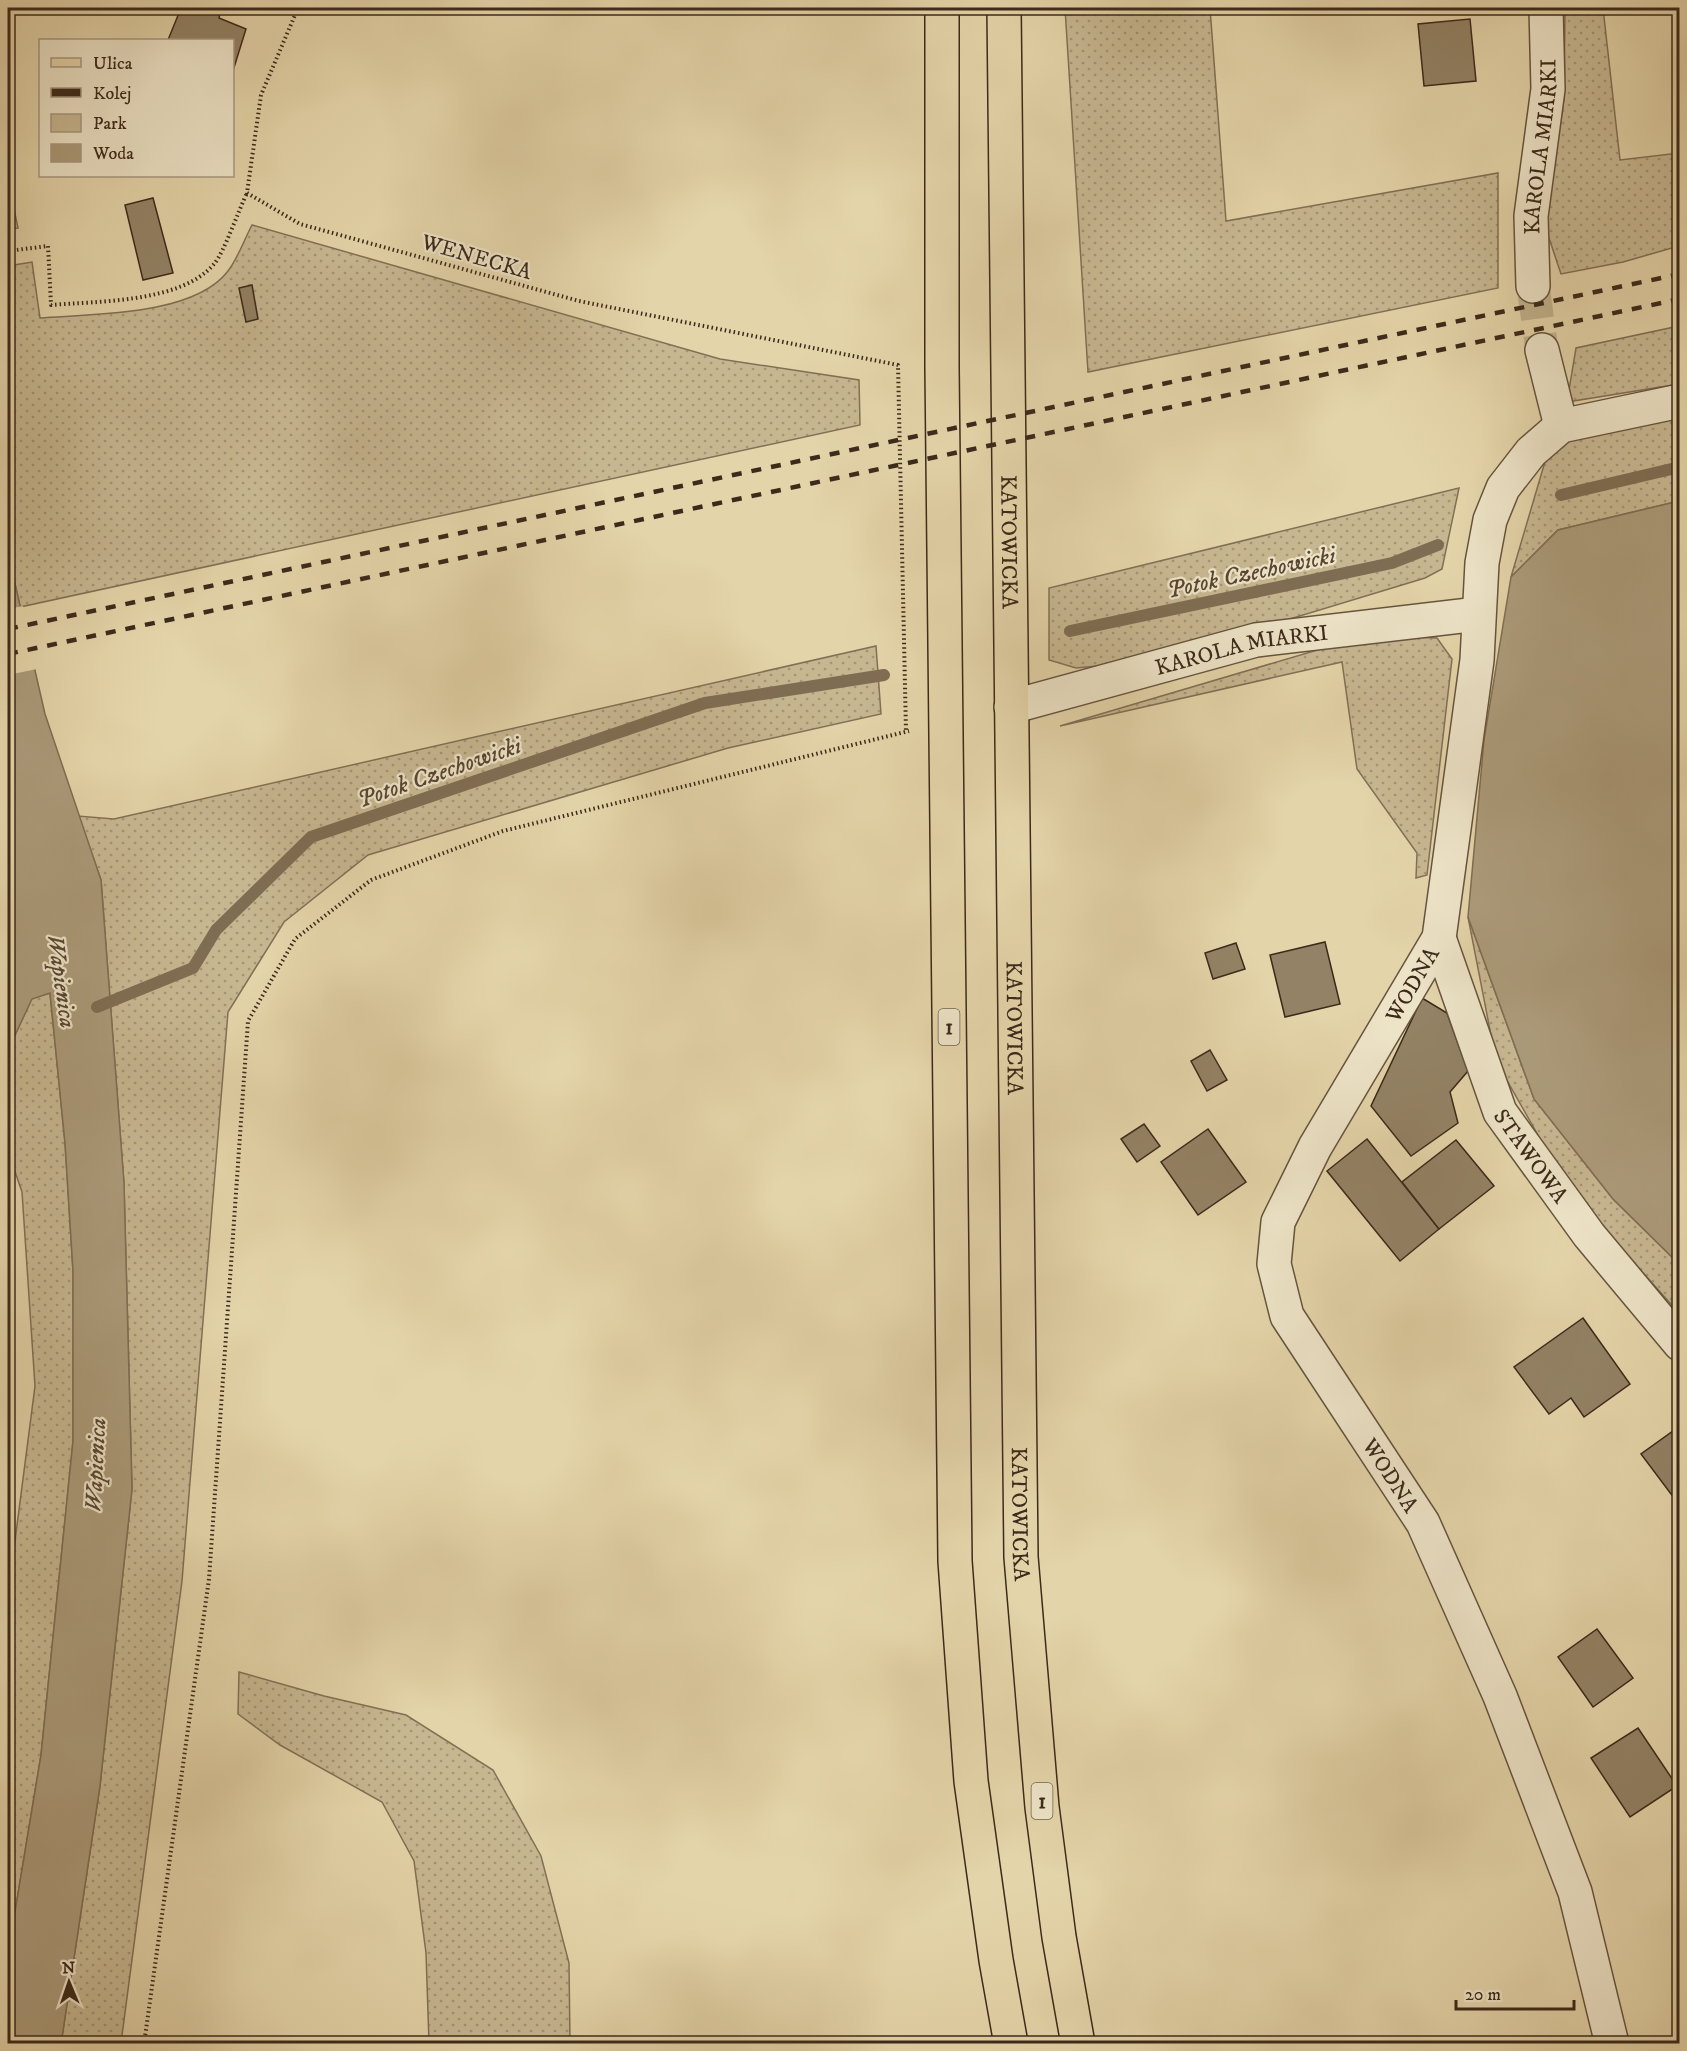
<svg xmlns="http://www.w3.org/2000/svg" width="1687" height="2051" viewBox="0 0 1687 2051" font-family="'IM FELL DW Pica',serif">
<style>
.green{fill:url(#green-dots);stroke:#827056;stroke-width:1.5}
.water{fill:#ab9a79;stroke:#7f6d53;stroke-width:1.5}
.pier{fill:#e4d4a9}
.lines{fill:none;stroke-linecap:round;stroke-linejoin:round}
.stream{stroke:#7f6d53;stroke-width:12}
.building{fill:#938265;stroke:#3c2a1b;stroke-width:1.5}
.minor-tunnel{stroke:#c2b28d;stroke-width:33;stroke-dasharray:33 16;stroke-linecap:butt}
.minor-casing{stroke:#66543e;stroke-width:36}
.primary-casing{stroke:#3c2a1b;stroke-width:36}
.path{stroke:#3c2a1b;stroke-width:4;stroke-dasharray:1.5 3;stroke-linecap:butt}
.minor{stroke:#ede3c7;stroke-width:33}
.primary{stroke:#e4d4a9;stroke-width:33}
.rail{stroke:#3c2a1b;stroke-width:4.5;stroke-dasharray:10 10;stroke-linecap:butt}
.labels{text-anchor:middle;stroke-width:4.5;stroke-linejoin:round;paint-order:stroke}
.shield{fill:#ede3c7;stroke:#71624f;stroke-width:1.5}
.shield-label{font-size:21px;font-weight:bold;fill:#3c2a1b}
.street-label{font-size:22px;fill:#3c2a1b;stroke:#ede3c7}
.water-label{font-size:24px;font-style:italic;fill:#584632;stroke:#ede3c7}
</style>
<defs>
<pattern id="green-dots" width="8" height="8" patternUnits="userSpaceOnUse" patternTransform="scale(1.5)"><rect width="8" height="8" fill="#c7b791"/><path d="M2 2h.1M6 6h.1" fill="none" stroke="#a39576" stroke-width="1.8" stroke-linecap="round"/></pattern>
</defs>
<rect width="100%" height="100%" fill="#e4d4a9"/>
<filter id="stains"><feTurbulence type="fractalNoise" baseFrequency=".00333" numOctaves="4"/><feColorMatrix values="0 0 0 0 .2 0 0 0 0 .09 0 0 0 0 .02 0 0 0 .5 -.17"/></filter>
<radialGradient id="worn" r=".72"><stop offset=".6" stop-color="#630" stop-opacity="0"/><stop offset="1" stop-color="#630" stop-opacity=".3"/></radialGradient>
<!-- green -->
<g class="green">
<path d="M1065,8H1210L1226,221L1498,173V288L1088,372Z"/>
<path d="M1565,8H1603L1620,160L1679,153V246L1623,262L1561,274L1545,226L1564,99Z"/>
<path d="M8,180L18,228L8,229Z"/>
<path d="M252,225L720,359L859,380L860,425L20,607L8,553V266L32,262L40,318C92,314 194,316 228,271C238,258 244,240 252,225Z"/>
<path d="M1679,326V384L1567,402L1576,348Z"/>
<path d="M1679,419V501L1558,530L1511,577L1549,448L1617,426Z"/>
<path d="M1459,488L1442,569L1425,578L1270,625L1131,663L1076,668L1049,660V588Z"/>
<path d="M1368,635L1437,638L1452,659L1427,875L1416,878L1417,853L1357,769L1342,662L1060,726Z"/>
<path d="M876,646L881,714L728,748L368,855L284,922L228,1012L182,1581L121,2043L61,2044L100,1786L132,1489L124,1184L101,880L78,816L114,819Z"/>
<path d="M1468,917L1534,1099L1613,1199L1679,1264V1313L1618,1245L1556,1167L1496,1061Z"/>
<path d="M50,993L65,1143L73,1271V1441L41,1755L8,1954V1595L35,1386L22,1192L11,1160L8,1161V1050L32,998Z"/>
<path d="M239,1672L324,1696L406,1715L493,1770L541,1856L569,1963L570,2043H429L426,1953L414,1861L382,1802L280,1745L238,1714Z"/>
</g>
<!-- water -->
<g class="water">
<path d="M1679,501H1680L1679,1264L1613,1199L1534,1099L1468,917L1484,740L1511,577L1558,530Z"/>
<path d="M8,553L45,714L101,880L124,1183L132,1489L100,1786L61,2044L8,2043V1954L41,1755L73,1441V1271L65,1143L50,993L32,999L8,1050V932L10,925L8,898Z"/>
</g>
<!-- pier -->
<path class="pier" d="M23,606L37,669L8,675V609Z"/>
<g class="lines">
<!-- stream -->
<g class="stream">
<path d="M1561,495L1680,467"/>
<path d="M1070,631L1392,563L1438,545"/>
<path d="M97,1007L193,968L216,930L311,837L705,703L884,675"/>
</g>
</g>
<!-- building -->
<g class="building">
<path d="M181,8H221L219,18L246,29L232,74V40H168Z"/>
<path d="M1470,19L1476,81L1424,86L1418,24Z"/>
<path d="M153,198L173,273L143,280L125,205Z"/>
<path d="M252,285L258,319L246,322L239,288Z"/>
<path d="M1325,942L1340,1004L1285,1017L1270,955Z"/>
<path d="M1236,943L1245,969L1213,979L1205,953Z"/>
<path d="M1422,998L1447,1013L1468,1071L1450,1092L1458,1123L1411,1156L1371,1106Z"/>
<path d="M1210,1050L1227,1080L1207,1091L1191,1061Z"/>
<path d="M1144,1124L1160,1146L1137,1162L1121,1139Z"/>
<path d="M1208,1129L1246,1182L1198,1215L1161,1162Z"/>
<path d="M1367,1139L1439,1229L1400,1261L1327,1171Z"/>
<path d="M1456,1140L1494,1186L1439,1229L1402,1182Z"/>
<path d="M1583,1318L1630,1384L1584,1417L1571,1398L1549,1414L1514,1367Z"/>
<path d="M1680,1426V1506L1641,1454Z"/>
<path d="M1597,1629L1633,1678L1593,1707L1558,1657Z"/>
<path d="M1638,1728L1677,1786L1630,1817L1591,1758Z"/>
</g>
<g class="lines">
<!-- minor-tunnel -->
<path class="minor-tunnel" d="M1533,286L1542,350"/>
<defs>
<g id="minor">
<path id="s1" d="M1533,286L1531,216L1548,89L1546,8"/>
<path d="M1542,350L1561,426"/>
<path id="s2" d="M1011,707L1256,640L1478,614"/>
<path id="s3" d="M1439,938L1500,1112L1589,1235L1680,1344"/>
<path id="s4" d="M1612,2044L1575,1892L1500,1696L1423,1523L1287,1316L1274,1264L1278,1222L1315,1147L1439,938L1477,660L1482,563L1490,520L1503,488L1531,452L1561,426L1680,401"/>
</g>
<g id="primary">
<path d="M942,8V368L955,1561L971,1781L996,1960L1011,2044"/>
<path id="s5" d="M1004,8L1021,1557L1042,1807L1059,1937L1078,2044"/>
</g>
</defs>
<!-- minor casing -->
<use href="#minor" class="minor-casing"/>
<!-- primary casing -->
<use href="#primary" class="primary-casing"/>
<!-- path -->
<g class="path">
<path d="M298,8L261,95L247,193L300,224L579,301L898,365L906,732"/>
<path d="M8,251L48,246L51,305C98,301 181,303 214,264C224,253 239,209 247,193"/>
<path d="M144,2044L209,1579L248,1021L295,939L371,880L503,831L909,731"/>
</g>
<!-- minor -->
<use href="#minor" class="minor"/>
<!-- primary -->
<use href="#primary" class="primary"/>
<!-- rail -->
<g class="rail">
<path d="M8,629L1680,274"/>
<path d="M8,654L1680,299"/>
</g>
</g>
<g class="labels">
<!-- shield labels -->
<g class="shield">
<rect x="938.5" y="1009" width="21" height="36" rx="4.5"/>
<rect x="1031.5" y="1783" width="21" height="36" rx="4.5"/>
</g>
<g class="shield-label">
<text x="949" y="1034">1</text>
<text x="1042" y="1808">1</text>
</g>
<!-- street labels -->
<g class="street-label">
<text dy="8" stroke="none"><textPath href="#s1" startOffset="140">KAROLA MIARKI</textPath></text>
<text transform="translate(477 256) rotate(16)" y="8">WENECKA</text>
<text dy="8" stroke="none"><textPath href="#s5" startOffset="534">KATOWICKA</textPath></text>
<text dy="8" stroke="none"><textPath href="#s2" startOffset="238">KAROLA MIARKI</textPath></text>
<text dy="8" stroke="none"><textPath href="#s4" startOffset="1172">WODNA</textPath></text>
<text dy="8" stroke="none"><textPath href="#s5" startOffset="1020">KATOWICKA</textPath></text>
<text dy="8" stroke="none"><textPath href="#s3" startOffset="238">STAWOWA</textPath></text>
<text transform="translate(1391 1475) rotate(57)" y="8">WODNA</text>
<text dy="8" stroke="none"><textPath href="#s5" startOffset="1506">KATOWICKA</textPath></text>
</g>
<!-- water labels -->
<g class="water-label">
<text transform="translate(1251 572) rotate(-12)" y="8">Potok Czechowicki</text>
<text transform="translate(439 772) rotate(-19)" y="8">Potok Czechowicki</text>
<text transform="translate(62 981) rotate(82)" y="8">Wapienica</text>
<text transform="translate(95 1465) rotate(-87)" y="8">Wapienica</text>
</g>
</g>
<!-- margin -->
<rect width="1687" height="2051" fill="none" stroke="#e4d4a9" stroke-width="30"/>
<rect x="9" y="9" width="1669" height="2033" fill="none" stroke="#3c2a1b" stroke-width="3"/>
<rect x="15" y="15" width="1657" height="2021" fill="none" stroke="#3c2a1b" stroke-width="1.5"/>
<!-- legend -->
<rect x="39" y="39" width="195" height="138" fill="#ede3c7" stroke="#a69982" stroke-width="1.5"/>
<rect x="51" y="58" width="30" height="9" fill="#e4d4a9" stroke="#a69982" stroke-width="1.5"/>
<text x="93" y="69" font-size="18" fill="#3c2a1b">Ulica</text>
<rect x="51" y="88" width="30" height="9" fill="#3c2a1b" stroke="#a69982" stroke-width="1.5"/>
<text x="93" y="99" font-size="18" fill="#3c2a1b">Kolej</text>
<rect x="51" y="114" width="30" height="18" fill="#c7b791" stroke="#a69982" stroke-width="1.5"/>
<text x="93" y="129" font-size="18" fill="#3c2a1b">Park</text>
<rect x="51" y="144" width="30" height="18" fill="#ab9a79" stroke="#a69982" stroke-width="1.5"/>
<text x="93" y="159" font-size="18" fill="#3c2a1b">Woda</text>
<!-- north arrow -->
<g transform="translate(69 1982) rotate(358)" stroke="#ede3c7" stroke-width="4.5" paint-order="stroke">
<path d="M0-4.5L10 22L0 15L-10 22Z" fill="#3c2a1b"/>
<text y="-9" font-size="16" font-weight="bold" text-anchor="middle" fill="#3c2a1b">N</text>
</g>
<!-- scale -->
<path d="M1456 2000v9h118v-9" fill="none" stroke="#3c2a1b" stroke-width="3"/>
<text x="1465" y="2000" font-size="18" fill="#3c2a1b" stroke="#ede3c7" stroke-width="4.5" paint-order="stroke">20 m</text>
<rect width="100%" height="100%" filter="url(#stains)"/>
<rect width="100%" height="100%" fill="url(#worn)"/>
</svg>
